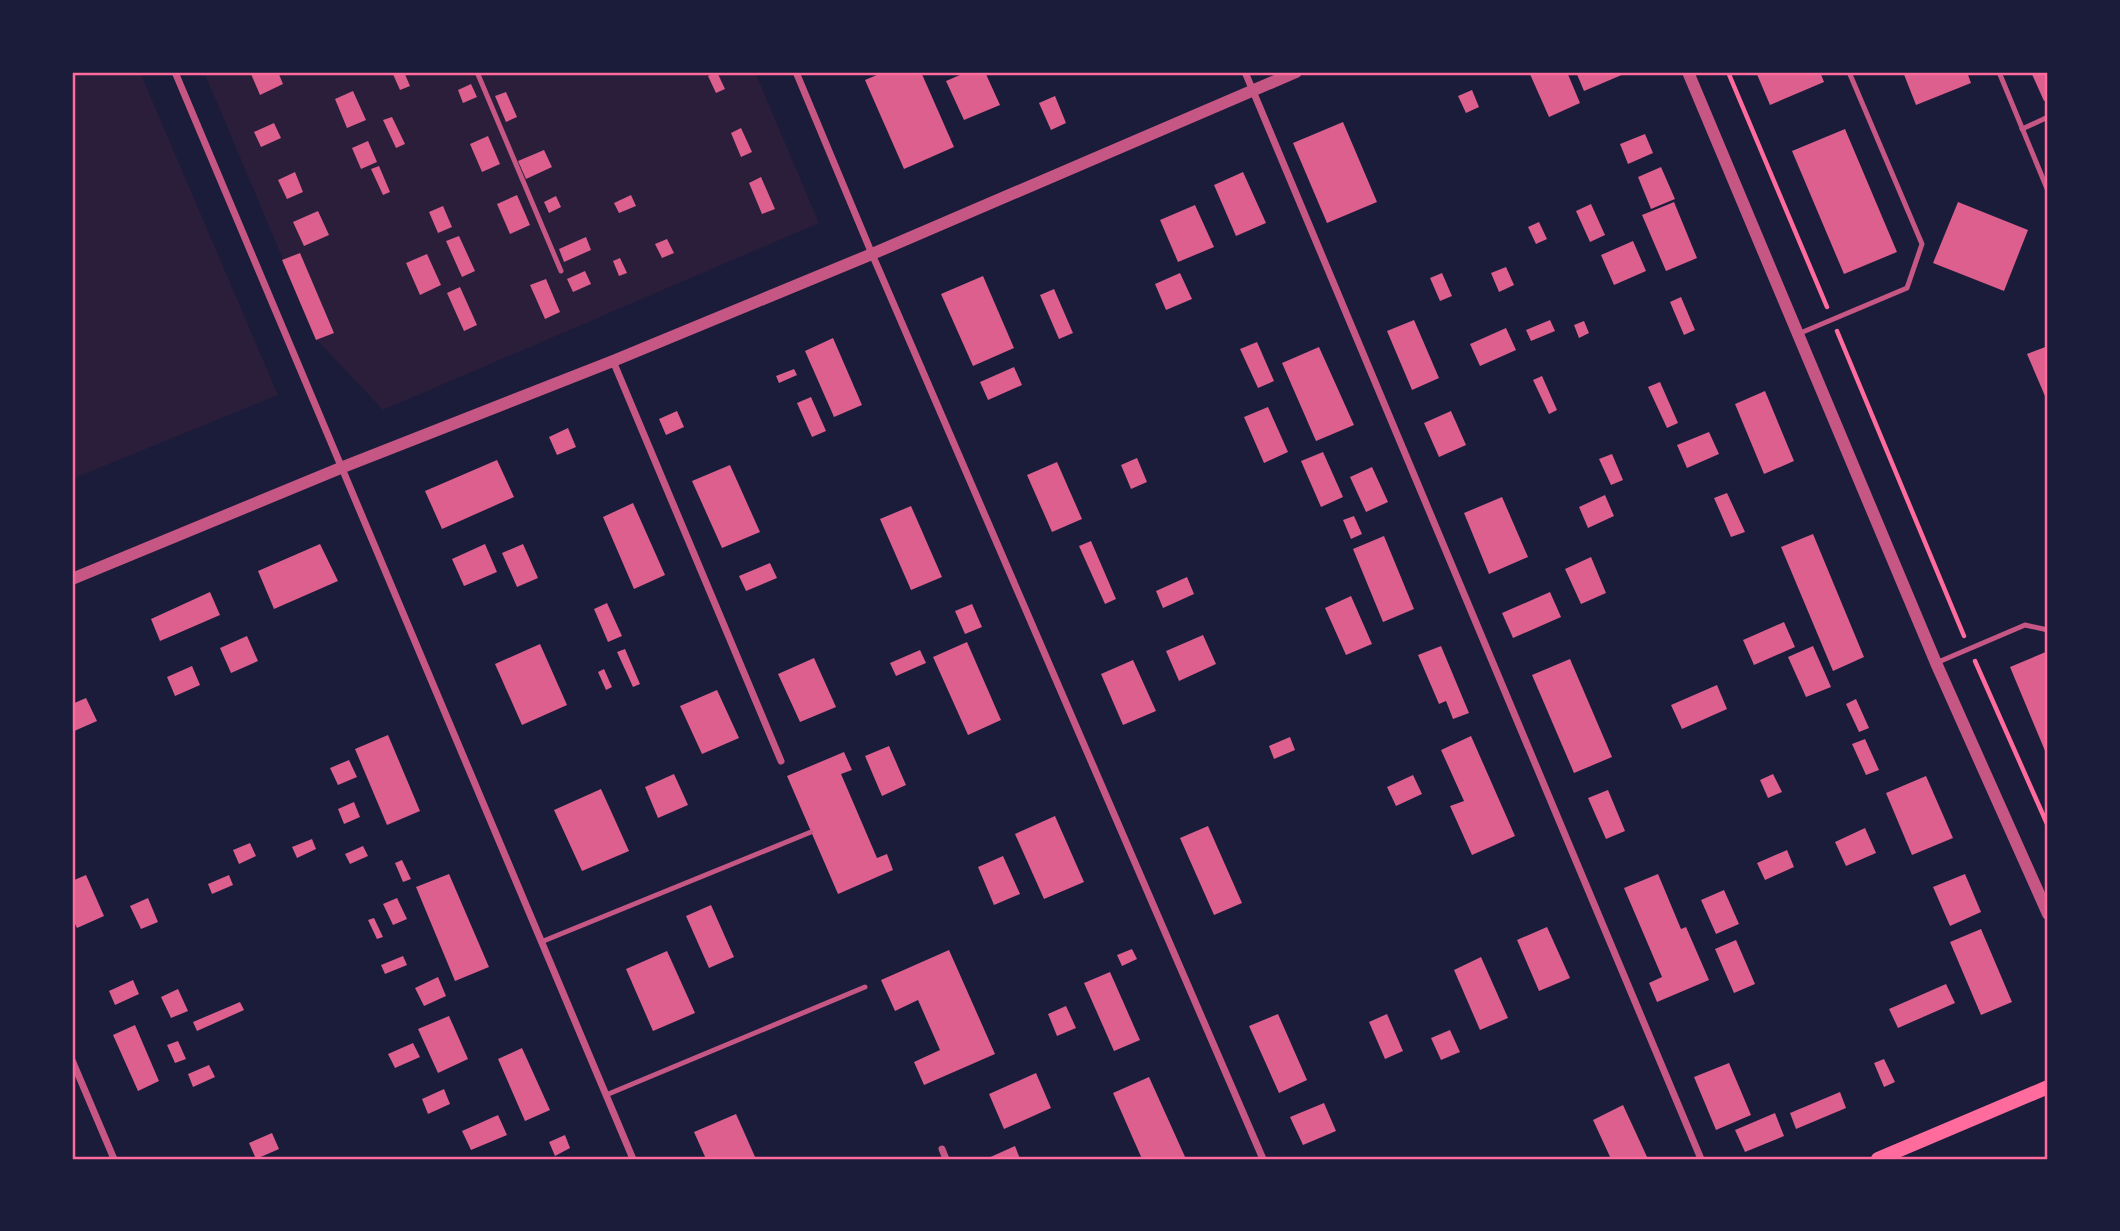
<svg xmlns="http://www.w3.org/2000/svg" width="2120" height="1231" viewBox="0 0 2120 1231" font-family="'PT Sans',sans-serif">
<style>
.green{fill:#2a1e3b}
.building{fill:#dd5f8e}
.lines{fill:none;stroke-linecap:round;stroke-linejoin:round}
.path{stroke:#ff6b9d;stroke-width:4.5}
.service{stroke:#c65784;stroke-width:5}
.minor{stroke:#c65784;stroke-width:7}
.tertiary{stroke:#c65784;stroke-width:12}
.secondary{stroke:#ff6b9d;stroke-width:14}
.neatline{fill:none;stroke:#ff6b9d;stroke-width:2.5}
</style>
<rect width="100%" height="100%" fill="#1b1b3a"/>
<!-- green -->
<g class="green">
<path d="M72,72H140L278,395L72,479Z"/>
<path d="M204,72H755L819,223L383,410L317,340Z"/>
</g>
<!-- building -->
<g class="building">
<path d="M257,72H278L283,84L260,95L251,74Z"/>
<path d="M392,72H404L410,86L400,90Z"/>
<path d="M717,72L725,89L716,93L708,76Z"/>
<path d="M884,72H921L954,147L904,169L865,80Z"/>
<path d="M967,72H985L1000,105L964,120L946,81Z"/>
<path d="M1529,72H1567L1580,103L1549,117Z"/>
<path d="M1576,72H1623L1624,74L1584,91Z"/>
<path d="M1756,72H1820L1824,82L1770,105Z"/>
<path d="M1903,72H1967L1971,83L1916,105Z"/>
<path d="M2031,72H2048V99L2044,101Z"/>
<path d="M471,84L477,97L463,103L458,90Z"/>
<path d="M1472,90L1479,107L1466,113L1458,96Z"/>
<path d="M353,91L366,120L347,128L335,99Z"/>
<path d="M506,92L517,117L506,122L495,96Z"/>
<path d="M1055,96L1066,123L1051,130L1039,103Z"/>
<path d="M392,117L405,144L396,148L383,120Z"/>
<path d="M1343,122L1377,202L1327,223L1293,143Z"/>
<path d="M274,123L281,138L261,147L254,132Z"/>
<path d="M741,128L752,152L741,157L731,133Z"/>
<path d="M1845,129L1897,252L1844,274L1792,151Z"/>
<path d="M1645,134L1653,153L1628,164L1620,144Z"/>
<path d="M488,136L500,164L482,172L470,144Z"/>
<path d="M368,141L377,162L361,169L352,148Z"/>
<path d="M544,150L552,167L526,179L518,161Z"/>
<path d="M379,166L390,192L383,195L371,169Z"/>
<path d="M1661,167L1675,199L1651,209L1638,177Z"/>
<path d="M295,172L303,192L287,199L278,180Z"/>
<path d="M1243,172L1266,223L1236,236L1214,185Z"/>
<path d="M761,177L775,209L762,214L749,183Z"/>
<path d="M517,195L530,225L510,234L497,204Z"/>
<path d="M631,195L636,206L619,213L614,203Z"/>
<path d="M556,196L561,207L549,213L544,202Z"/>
<path d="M1674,202L1697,258L1666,271L1642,215Z"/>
<path d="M1958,202L2028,230L2004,291L1933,263Z"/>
<path d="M1591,204L1605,235L1590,242L1576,211Z"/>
<path d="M1195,205L1214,247L1178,262L1160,220Z"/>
<path d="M443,206L452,227L438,233L429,212Z"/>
<path d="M318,211L329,235L304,246L293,222Z"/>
<path d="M1539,222L1547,239L1536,244L1528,227Z"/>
<path d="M459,236L475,271L462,277L446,241Z"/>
<path d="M586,237L591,250L564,262L559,249Z"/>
<path d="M667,239L674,253L662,258L655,244Z"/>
<path d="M1633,241L1646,271L1614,285L1601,255Z"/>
<path d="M300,253L334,333L316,340L282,260Z"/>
<path d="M427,254L441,285L420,295L406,263Z"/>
<path d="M620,258L627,273L619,276L613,261Z"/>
<path d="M1506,267L1514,285L1499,292L1491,273Z"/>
<path d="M585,271L591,284L573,292L567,279Z"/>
<path d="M1180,273L1192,299L1166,310L1155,284Z"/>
<path d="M1442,273L1452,296L1440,301L1430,278Z"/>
<path d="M983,276L1014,348L973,366L941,294Z"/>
<path d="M546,279L560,312L545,319L530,285Z"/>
<path d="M460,287L477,325L464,331L447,293Z"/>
<path d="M1054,289L1073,333L1059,339L1040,295Z"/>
<path d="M1681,297L1695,330L1684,335L1670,302Z"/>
<path d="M1414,320L1439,378L1412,390L1387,331Z"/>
<path d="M1550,320L1555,331L1531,341L1526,330Z"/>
<path d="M1584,321L1589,333L1579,338L1574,325Z"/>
<path d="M1506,328L1516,350L1480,366L1470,344Z"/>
<path d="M833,338L862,405L834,417L805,351Z"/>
<path d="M1257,342L1274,381L1258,388L1240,349Z"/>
<path d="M2048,346V403L2027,354Z"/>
<path d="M1319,347L1354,425L1316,441L1282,363Z"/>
<path d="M1014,367L1022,385L988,400L980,382Z"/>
<path d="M794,369L797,375L779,383L776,376Z"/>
<path d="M1542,376L1557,410L1549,414L1533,380Z"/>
<path d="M1660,382L1678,423L1667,428L1648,387Z"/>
<path d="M1765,391L1794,461L1764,474L1735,404Z"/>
<path d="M811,397L826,431L812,437L797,403Z"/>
<path d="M1268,407L1288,452L1264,463L1244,417Z"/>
<path d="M677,411L684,427L666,435L659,419Z"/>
<path d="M1451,411L1466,445L1439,457L1424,423Z"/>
<path d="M568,428L576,447L557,455L549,437Z"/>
<path d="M1709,432L1719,454L1687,468L1677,445Z"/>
<path d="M1323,452L1343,497L1321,507L1301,461Z"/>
<path d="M1612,454L1623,480L1611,485L1599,459Z"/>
<path d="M1137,458L1147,482L1131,489L1121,465Z"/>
<path d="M497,460L514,497L442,529L425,491Z"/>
<path d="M1057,462L1082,519L1052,532L1027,475Z"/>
<path d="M730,465L760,532L722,548L692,481Z"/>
<path d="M1372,467L1388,502L1366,512L1350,477Z"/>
<path d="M1727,493L1745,532L1731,537L1714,498Z"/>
<path d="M1605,495L1614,516L1588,528L1579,507Z"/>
<path d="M1502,497L1528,557L1489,574L1464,513Z"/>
<path d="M633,503L665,575L634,589L603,517Z"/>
<path d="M911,506L942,577L911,590L880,519Z"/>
<path d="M1354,516L1362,534L1351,539L1343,520Z"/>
<path d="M1813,534L1864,657L1833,671L1781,547Z"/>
<path d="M1384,536L1414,609L1383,622L1353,549Z"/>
<path d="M1091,541L1116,599L1105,604L1079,546Z"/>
<path d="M320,544L338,581L274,609L258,571Z"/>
<path d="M485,544L497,572L464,586L452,559Z"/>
<path d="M523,544L538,578L517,587L502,553Z"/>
<path d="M1591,557L1606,593L1581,604L1565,569Z"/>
<path d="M770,563L777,578L746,591L739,576Z"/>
<path d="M1187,577L1194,594L1163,608L1156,591Z"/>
<path d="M210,592L220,615L160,641L151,619Z"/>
<path d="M1550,592L1561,617L1513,638L1502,613Z"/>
<path d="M1351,596L1372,644L1346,655L1325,608Z"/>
<path d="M607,603L622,636L608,642L594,609Z"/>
<path d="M972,604L982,627L965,634L955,611Z"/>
<path d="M1784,622L1795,647L1754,665L1743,640Z"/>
<path d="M1203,635L1216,664L1179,681L1166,651Z"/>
<path d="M247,636L258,661L231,673L220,648Z"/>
<path d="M967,642L1001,720L968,735L933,657Z"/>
<path d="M540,644L567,705L522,725L495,664Z"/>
<path d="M1441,646L1469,713L1453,719L1446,701L1439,704L1418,655Z"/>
<path d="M1813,646L1831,687L1806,697L1788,657Z"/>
<path d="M625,649L640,684L633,687L617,652Z"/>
<path d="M920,650L926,663L896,676L890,663Z"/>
<path d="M2048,651V758L2010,667Z"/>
<path d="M814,658L836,707L800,722L778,674Z"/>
<path d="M1570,659L1612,757L1574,773L1532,675Z"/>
<path d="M1133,660L1156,711L1123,725L1101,674Z"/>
<path d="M192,666L200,685L175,696L167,677Z"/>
<path d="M604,669L612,687L606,690L598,672Z"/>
<path d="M1717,685L1727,709L1682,729L1671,705Z"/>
<path d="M717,690L739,738L702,754L680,706Z"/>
<path d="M86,698L97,721L72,732V704Z"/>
<path d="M1856,699L1869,728L1859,732L1846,704Z"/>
<path d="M388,735L420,811L387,825L355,749Z"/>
<path d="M1471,736L1515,836L1472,855L1450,806L1464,801L1441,750Z"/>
<path d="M1290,737L1295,750L1274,759L1269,746Z"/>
<path d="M1865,739L1879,770L1866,775L1852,744Z"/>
<path d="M889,746L906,785L882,796L865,756Z"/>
<path d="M844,752L852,770L841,774L877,858L887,854L893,870L838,894L787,776Z"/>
<path d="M349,760L357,777L338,785L330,768Z"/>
<path d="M674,774L688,805L658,818L645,787Z"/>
<path d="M1773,774L1782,792L1768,798L1760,780Z"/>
<path d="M1413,775L1422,794L1396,806L1387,787Z"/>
<path d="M1926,776L1953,838L1912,855L1886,793Z"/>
<path d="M601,789L629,851L582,871L554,810Z"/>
<path d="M1608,790L1625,831L1606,839L1588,798Z"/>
<path d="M354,802L360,817L344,824L338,809Z"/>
<path d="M1055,816L1084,882L1044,899L1015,834Z"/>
<path d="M1208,826L1242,903L1214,915L1180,838Z"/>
<path d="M1865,828L1876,853L1846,866L1835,842Z"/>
<path d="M312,839L316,849L297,858L292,847Z"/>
<path d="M250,843L256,856L239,864L233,850Z"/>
<path d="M363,846L368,856L350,864L345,854Z"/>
<path d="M1787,850L1794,867L1765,880L1757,863Z"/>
<path d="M1003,856L1020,894L994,905L978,867Z"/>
<path d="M402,860L411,879L403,882L395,863Z"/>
<path d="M449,874L489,967L455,981L416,887Z"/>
<path d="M1658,874L1681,929L1686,927L1709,980L1657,1002L1649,983L1662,977L1624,888Z"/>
<path d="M1965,874L1981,912L1950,926L1933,887Z"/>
<path d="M86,875L104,916L77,928L72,917V881Z"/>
<path d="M229,875L233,885L212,894L208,884Z"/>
<path d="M1724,890L1739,924L1716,934L1701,900Z"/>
<path d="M148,898L158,922L141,929L130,906Z"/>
<path d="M397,898L407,919L393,925L383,904Z"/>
<path d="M711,905L734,957L709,968L686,916Z"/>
<path d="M374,918L383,937L377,939L368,920Z"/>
<path d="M1547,927L1570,978L1539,991L1517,940Z"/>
<path d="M1981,929L2012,1002L1981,1015L1950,942Z"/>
<path d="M1736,940L1755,984L1734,993L1715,949Z"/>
<path d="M1132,949L1137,959L1122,966L1117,955Z"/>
<path d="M949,950L995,1054L924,1085L914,1062L940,1050L918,1000L895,1011L881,980Z"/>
<path d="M667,951L695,1013L653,1031L626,969Z"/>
<path d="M403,956L407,965L385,974L381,965Z"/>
<path d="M1481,957L1508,1018L1480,1030L1454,970Z"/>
<path d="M1110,972L1140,1040L1114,1051L1084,983Z"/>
<path d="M438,977L446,996L424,1006L415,988Z"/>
<path d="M133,980L139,994L115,1005L109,991Z"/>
<path d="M1946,984L1955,1003L1898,1028L1889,1009Z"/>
<path d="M178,989L188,1011L171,1018L161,997Z"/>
<path d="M240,1002L244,1010L197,1031L193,1022Z"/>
<path d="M1066,1006L1076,1028L1057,1036L1048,1014Z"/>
<path d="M1278,1014L1307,1080L1279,1093L1249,1026Z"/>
<path d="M1387,1014L1403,1051L1385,1059L1369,1022Z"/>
<path d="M449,1016L468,1059L438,1073L418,1029Z"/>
<path d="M135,1025L159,1081L138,1091L113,1035Z"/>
<path d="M1450,1030L1460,1052L1441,1060L1431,1038Z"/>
<path d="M178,1041L186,1059L175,1063L167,1045Z"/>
<path d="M413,1043L420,1057L395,1068L388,1054Z"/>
<path d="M522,1048L550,1110L525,1121L498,1059Z"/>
<path d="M1884,1059L1895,1082L1884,1087L1874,1063Z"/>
<path d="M1729,1063L1751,1115L1716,1130L1694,1077Z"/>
<path d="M209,1065L215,1077L193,1087L188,1074Z"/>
<path d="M1036,1073L1051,1108L1004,1129L989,1094Z"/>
<path d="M1149,1077L1186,1159H1142L1113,1093Z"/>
<path d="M444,1089L450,1104L428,1114L422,1099Z"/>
<path d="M1840,1092L1846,1108L1796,1129L1790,1113Z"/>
<path d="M1324,1103L1336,1131L1303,1145L1290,1117Z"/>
<path d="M1623,1105L1648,1159H1611L1593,1120Z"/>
<path d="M1775,1113L1784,1136L1745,1152L1735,1130Z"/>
<path d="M736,1114L756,1159H706L694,1132Z"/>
<path d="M498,1115L507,1135L471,1150L462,1131Z"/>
<path d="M272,1133L279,1149L256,1159L249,1143Z"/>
<path d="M565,1135L570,1148L555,1156L549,1142Z"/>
<path d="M1015,1146L1020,1159H986Z"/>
</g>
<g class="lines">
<!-- path -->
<g class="path">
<path d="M1728,72L1827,307"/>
<path d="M1837,331L1964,636"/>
<path d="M1975,661L2048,826"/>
<path d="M2048,1040V1039"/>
</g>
<!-- service -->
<g class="service">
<path d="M477,72L561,271"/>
<path d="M1999,72L2048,191"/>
<path d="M2022,129L2048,117"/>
<path d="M1798,334L1907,288L1922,244L1849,72"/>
<path d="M1936,663L2025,625L2048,630"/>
<path d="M541,942L811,832"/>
<path d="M606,1095L865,987"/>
</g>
<!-- minor -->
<g class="minor">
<path d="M175,72L633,1159"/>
<path d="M796,72L872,254L1263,1159"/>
<path d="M1245,72L1701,1159"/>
<path d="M613,361L781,761"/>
<path d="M72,1060L114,1159"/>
<path d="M942,1149L946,1159"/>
</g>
<!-- tertiary -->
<g class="tertiary">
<path d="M1688,72L1936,663L2048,914"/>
<path d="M72,579L343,467L613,361L872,254L1296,72"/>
</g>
<!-- secondary -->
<path class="secondary" d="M1878,1159L2048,1087"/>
</g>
<!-- border -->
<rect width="2120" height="1231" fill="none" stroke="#1b1b3a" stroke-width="147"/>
<rect x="74" y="74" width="1972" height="1084" class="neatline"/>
</svg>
